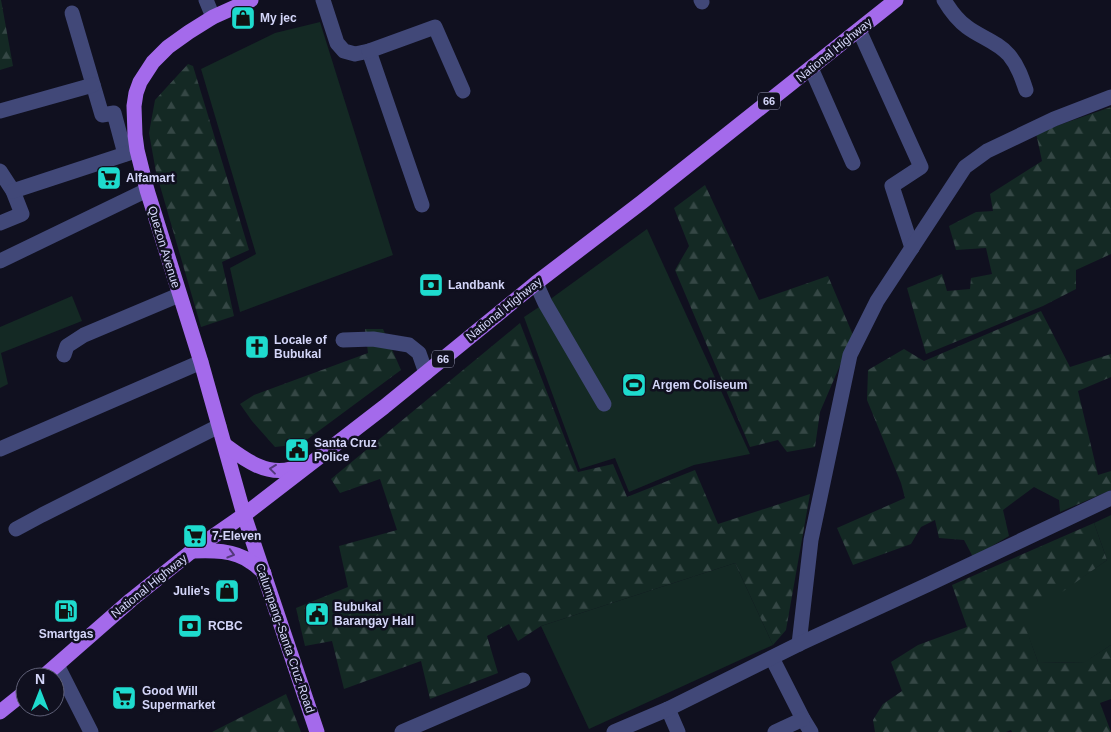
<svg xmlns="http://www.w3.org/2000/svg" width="1111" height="732" viewBox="0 0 1111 732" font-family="Arial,sans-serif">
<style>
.green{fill:#142924}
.forest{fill:url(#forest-firs)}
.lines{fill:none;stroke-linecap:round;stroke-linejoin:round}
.minor{stroke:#414878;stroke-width:15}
.major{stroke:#a46aeb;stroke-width:15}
.oneway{stroke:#53387b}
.labels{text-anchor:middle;stroke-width:5;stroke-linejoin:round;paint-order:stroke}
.shield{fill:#10101f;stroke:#999bb8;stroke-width:1}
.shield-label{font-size:11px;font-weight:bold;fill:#d4d6f9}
.poi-label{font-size:12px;font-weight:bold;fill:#d4d6f9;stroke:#10101f;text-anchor:start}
.street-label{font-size:12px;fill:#d4d6f9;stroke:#10101f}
</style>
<defs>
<pattern id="forest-firs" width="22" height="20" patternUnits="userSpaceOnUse" patternTransform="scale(1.25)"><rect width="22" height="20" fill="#142924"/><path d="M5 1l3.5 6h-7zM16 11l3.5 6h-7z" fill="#354745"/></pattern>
</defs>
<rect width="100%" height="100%" fill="#10101f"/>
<!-- green -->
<g class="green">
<path d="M320,22L393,255L240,312L230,268L256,254L201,69L275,33Z"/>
<path d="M647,229L750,454L694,465L629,492L615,458L580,469L524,317L545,303Z"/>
<path d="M72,296L82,321L1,353L8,384L0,388V327Z"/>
<path d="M1111,515V645L1084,663L1038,662L1022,619L1107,560L1094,523Z"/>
<path d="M735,563L773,645L589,729L541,626Z"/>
</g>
<!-- forest -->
<g class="forest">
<path d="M0,0H1L13,66L0,70Z"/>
<path d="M188,64L193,66L249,250L222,262L234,316L201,327L156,172L149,133L155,100Z"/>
<path d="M1111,107V254L1076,270V289L1043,306L926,354L907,288L942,274L947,291L970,289L971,278L992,274L986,248L956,250L949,226L976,212L993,211L990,194L1042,161L1036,133Z"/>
<path d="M705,185L759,300L828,276L853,335L820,412L815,447L787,452L778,440L750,447L675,270L689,246L674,208Z"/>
<path d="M1041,311L1070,367L1111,354V377L1078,391L1098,475L1111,471V490L1060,512L1059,500L1034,487L1003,510L1009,536L973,557L964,540L939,538L935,520L921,527L911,544L853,565L837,528L905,498L901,483L867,400L868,370L904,349L924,361Z"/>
<path d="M520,323L578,472L613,464L627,497L695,470L718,524L810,494L786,630L773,645L735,563L541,626L518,641L509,624L487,636L498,673L430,699L421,661L344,689L332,641L305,646L296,608L348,587L339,546L397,530L380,479L340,493L331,479Z"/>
<path d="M365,329H383L401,370L301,444L275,447L252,421L240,404L254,395L368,353Z"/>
<path d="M1094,523L1107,560L1023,620L1038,662L1083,663L1111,645V699L1100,703L1111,732H1012L1011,730L1006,732H875L873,720L883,704L902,691L891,662L918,645L967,627L952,585Z"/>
<path d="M286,694L301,732H212Z"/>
</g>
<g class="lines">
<!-- minor -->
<g class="minor">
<path d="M206,0L213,17"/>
<path d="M323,0L337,43L344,51L355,54L369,51L422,205"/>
<path d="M701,0L702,2"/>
<path d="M944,0C950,10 957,20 967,27C980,37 998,42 1009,55C1018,66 1022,78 1026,90"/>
<path d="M72,13L102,115L114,113L125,154"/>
<path d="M859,30L921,167L892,186L912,248"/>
<path d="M369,51L435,27L463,91"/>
<path d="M811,68L853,163"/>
<path d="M0,111L93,85"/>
<path d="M0,171L13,191L22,214L0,223"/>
<path d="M13,191L135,151"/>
<path d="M0,261L147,190"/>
<path d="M536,283L545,303L604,404"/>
<path d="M343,340L373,339L409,345L419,353L426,373"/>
<path d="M64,355L67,346L84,335L179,295"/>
<path d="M0,449L201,362"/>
<path d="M16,529L42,515L219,426"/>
<path d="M799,644L811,540L850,355L877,301L965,167L987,151L1054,119L1111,97"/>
<path d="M772,658L803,719L811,732"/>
<path d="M57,665L91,732"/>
<path d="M668,709L678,732"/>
<path d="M402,732L523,680"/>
<path d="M614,732L668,709L799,644L927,585L1111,498"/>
<path d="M775,732L803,719"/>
</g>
<!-- major -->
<g class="major">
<path d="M251,0L213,17L189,32L168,47L153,62L140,82L136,93L134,106L135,135L137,150L147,190L201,362L244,515L317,732"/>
<path d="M225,445C244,459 266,476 291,469C296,468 301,465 306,463"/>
<path d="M192,551C212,550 234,550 251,562C256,565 260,569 264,573"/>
<path d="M43,677L131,600L192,551L244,515L384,407L536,283L642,202L896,0"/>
<path d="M0,712L25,692"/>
</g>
</g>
<!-- one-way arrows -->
<defs><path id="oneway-chevron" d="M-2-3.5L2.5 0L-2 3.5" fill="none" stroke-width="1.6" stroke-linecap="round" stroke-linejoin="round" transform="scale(1.25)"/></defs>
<g class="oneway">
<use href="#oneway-chevron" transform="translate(273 469) rotate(-173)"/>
<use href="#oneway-chevron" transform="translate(231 554) rotate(16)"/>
</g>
<!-- icons -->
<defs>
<symbol id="shop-square" viewBox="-11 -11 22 22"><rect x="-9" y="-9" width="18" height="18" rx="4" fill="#1edbce" stroke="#10101f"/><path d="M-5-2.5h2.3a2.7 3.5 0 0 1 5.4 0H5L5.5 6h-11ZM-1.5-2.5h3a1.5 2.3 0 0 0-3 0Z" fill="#111"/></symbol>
<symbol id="supermarket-square" viewBox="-11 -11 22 22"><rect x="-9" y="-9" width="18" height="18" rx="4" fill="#1edbce" stroke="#10101f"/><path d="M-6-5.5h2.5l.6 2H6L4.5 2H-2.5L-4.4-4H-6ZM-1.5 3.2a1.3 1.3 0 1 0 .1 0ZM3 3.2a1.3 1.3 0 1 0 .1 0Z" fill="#111"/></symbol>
<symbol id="bank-square" viewBox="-11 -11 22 22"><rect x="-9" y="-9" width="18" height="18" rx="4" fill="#1edbce" stroke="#10101f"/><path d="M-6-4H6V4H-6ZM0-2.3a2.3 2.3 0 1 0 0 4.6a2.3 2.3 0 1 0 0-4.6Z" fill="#111"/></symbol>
<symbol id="church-square" viewBox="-11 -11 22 22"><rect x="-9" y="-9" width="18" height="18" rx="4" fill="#1edbce" stroke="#10101f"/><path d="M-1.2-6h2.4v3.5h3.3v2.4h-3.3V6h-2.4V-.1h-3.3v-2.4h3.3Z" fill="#111"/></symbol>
<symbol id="stadium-square" viewBox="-11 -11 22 22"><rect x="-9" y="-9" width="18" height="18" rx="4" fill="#1edbce" stroke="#10101f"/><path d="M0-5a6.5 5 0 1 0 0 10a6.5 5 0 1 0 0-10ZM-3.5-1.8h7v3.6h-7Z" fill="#111"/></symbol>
<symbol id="civic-square" viewBox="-11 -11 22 22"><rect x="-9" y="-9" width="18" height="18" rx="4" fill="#1edbce" stroke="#10101f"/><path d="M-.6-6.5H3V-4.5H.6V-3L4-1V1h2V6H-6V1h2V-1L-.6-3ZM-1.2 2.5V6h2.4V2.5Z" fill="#111"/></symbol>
<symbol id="fuel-square" viewBox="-11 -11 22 22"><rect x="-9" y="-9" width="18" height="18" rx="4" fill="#1edbce" stroke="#10101f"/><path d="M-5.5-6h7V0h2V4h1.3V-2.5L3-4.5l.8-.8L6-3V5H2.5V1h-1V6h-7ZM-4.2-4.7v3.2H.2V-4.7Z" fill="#111"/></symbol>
</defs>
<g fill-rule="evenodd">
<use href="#shop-square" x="229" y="4" width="28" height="28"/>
<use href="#supermarket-square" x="95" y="164" width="28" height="28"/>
<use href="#bank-square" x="417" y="271" width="28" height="28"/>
<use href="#church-square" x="243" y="333" width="28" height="28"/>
<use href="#stadium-square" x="620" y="371" width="28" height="28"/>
<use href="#civic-square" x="283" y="436" width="28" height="28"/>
<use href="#supermarket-square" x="181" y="522" width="28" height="28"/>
<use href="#shop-square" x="213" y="577" width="28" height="28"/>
<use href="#fuel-square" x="52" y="597" width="28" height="28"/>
<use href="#civic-square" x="303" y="600" width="28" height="28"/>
<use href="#bank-square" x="176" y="612" width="28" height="28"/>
<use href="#supermarket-square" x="110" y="684" width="28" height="28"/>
</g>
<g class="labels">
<!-- shield labels -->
<g class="shield">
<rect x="758" y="92.5" width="22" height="17" rx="4"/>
<rect x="432" y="350.5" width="22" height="17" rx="4"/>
</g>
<g class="shield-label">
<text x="769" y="105">66</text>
<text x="443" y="363">66</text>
</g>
<!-- poi labels -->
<g class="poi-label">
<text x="260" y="22">My jec</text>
<text x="126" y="182">Alfamart</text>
<text x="448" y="289">Landbank</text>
<text x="274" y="344">Locale of<tspan x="274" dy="14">Bubukal</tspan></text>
<text x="652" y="389">Argem Coliseum</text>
<text x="314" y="447">Santa Cruz<tspan x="314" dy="14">Police</tspan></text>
<text x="212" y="540">7-Eleven</text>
<text x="210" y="595" text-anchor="end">Julie's</text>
<text x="334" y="611">Bubukal<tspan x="334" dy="14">Barangay Hall</tspan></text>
<text x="208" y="630">RCBC</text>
<text x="66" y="638" text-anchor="middle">Smartgas</text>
<text x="142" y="695">Good Will<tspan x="142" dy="14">Supermarket</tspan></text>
</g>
<!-- street labels -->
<g class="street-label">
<text transform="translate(834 50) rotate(-39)" y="4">National Highway</text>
<text transform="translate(164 247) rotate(73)" y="4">Quezon Avenue</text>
<text transform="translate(504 309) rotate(-39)" y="4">National Highway</text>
<text transform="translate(149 586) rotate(-39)" y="4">National Highway</text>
<text transform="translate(285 638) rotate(71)" y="4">Calumpang-Santa Cruz Road</text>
</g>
</g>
<!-- north arrow -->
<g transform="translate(40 692)"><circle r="24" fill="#10101f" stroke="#5e5f76"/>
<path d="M0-4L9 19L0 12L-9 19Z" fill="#1edbce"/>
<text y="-8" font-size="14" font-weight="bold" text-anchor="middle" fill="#d4d6f9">N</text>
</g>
</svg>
